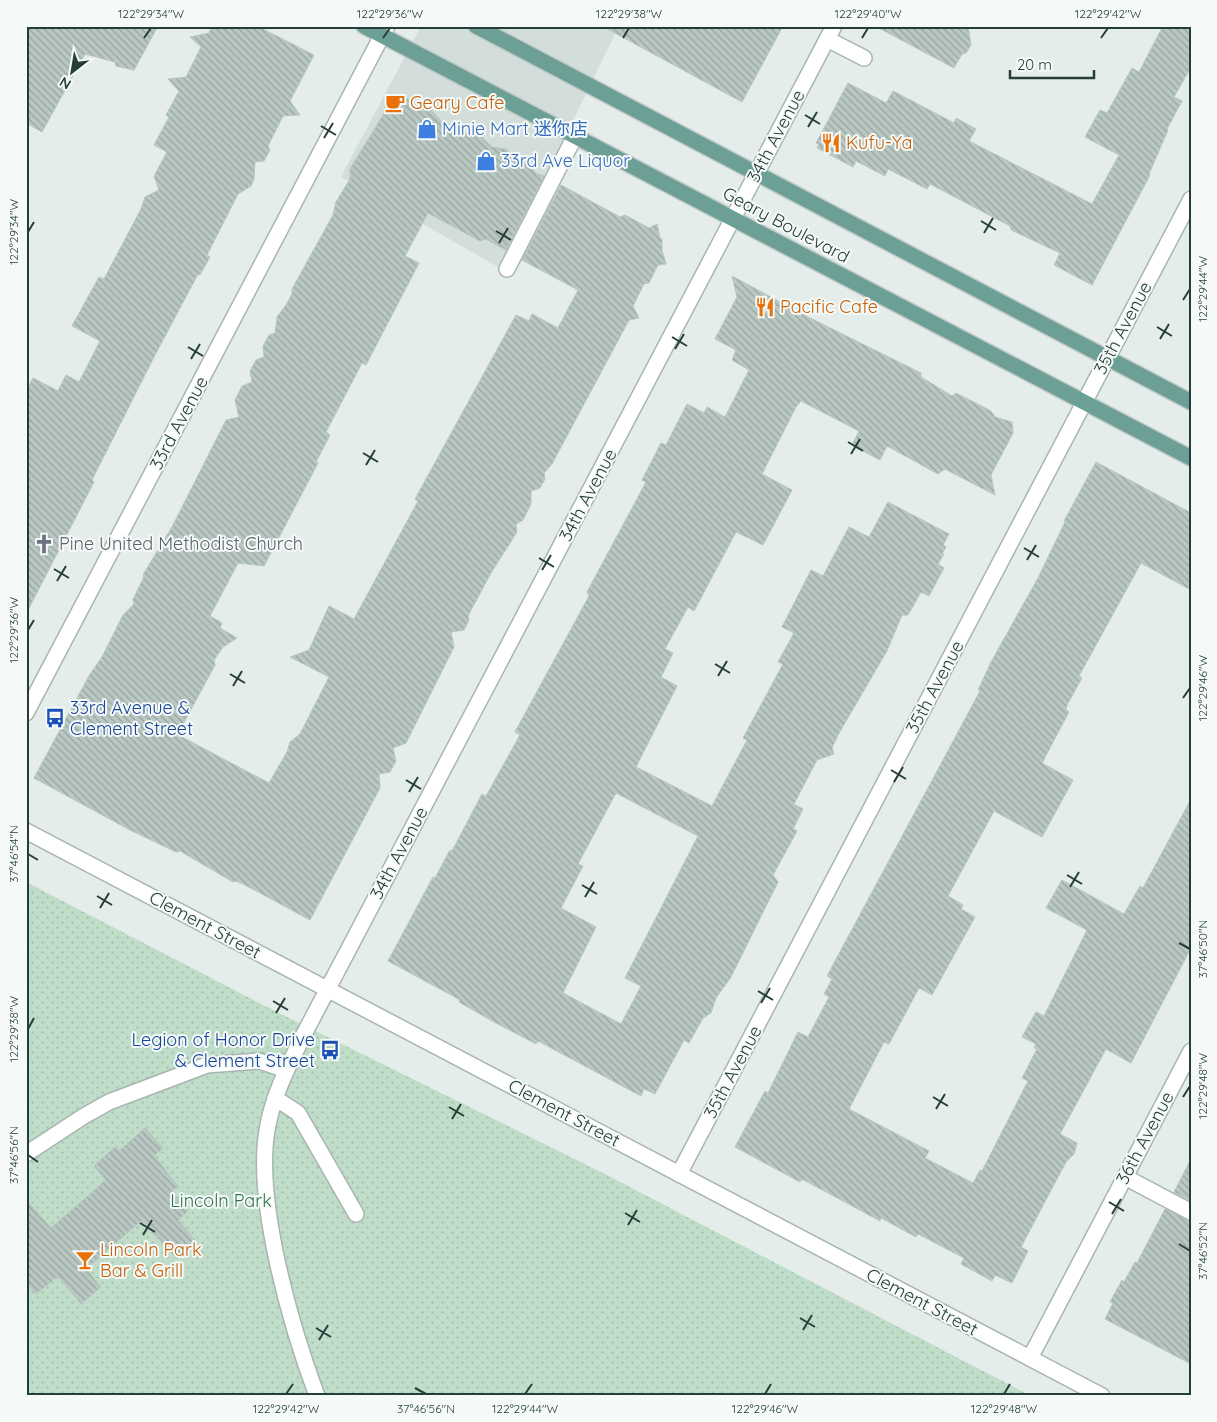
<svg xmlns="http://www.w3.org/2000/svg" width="1217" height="1422" viewBox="0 0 1217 1422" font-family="Quicksand,'Noto Sans SC',sans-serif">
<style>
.built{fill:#d3ddd9}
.grass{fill:url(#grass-dots)}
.building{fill:url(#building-back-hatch);stroke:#b7c7c1;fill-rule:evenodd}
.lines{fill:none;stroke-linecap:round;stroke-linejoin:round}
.minor-casing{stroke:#a8b5b1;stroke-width:18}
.major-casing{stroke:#c2c9c8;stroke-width:18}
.minor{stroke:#fff;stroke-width:15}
.major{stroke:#6ca096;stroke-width:15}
.ticks{fill:none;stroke:#253e39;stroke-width:2}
.labels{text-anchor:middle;stroke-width:4;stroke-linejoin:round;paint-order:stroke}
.food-label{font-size:18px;fill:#c56008;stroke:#f5faf8;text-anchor:start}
.shop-label{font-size:18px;fill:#366cbe;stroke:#f5faf8;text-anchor:start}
.street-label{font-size:18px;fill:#253e39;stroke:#f5faf8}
.worship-label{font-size:18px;fill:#5b616d;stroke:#f5faf8;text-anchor:start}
.transit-label{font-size:18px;fill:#164399;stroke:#f5faf8;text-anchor:start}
.park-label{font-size:18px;fill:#31734e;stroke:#f5faf8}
.neatline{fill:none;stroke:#253e39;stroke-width:2}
.ticks-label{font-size:12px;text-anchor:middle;fill:#253e39}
</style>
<defs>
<pattern id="grass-dots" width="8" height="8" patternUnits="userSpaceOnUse" patternTransform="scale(1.25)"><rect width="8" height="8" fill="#bfddc9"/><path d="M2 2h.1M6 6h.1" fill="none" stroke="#a4bfad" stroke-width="1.8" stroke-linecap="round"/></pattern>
<pattern id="building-back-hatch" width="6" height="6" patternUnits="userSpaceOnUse" patternTransform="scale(1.25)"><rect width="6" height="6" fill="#bac8c3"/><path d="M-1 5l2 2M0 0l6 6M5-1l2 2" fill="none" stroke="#97a49f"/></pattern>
</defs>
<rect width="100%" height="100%" fill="#e5edea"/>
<!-- built -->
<path class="built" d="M421,26H619L556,155L498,267L341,177Z"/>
<!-- grass -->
<path class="grass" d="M26,882L269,1008L603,1173L1031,1396H26Z"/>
<!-- building -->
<g class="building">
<path d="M26,26H158L134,70L116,66L115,62L85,54L42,132L26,123Z"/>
<path d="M212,26H257L314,55L290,101L300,115L283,116L268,146L270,150L264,161L255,162L254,179L251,186L238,194L207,255L210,257L200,275L198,274L154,357L92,480L94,482L26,614V391L33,378L58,391L66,375L79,382L100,341L72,326L99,277L104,279L141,209L145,197L159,190L154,176L167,152L154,145L169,117L166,115L179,91L168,79L186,77L201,47L190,37L209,33Z"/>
<path d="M602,26H783L742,102Z"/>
<path d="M875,26H968L971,45L966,53L962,54L954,68Z"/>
<path d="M1163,26H1191V67L1174,97L1182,101L1167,129L1168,130L1149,174L1150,175L1092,285L1054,265L1060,253L1011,230L1010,226L930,184L927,189L888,169L885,176L856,161L853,167L817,148L819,144L816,143L848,83L886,103L893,91L954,123L956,118L976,129L969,141L1092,204L1119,155L1085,137L1100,110L1107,113L1132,68L1139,72Z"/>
<path d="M394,96L408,99L419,108L430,109L445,125L455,123L468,134L482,137L492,147L506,149L519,163L525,162L537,174L544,176L506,250L486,239L480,241L428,213L405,256L419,263L366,365L362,363L326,432L330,435L316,462L318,463L264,566L238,563L210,616L222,623L220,628L237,638L223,647L214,660L215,665L181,728L183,729L180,736L269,783L287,752L290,742L300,734L329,677L290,657L309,650L329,606L354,619L418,501L415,499L516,315L529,321L532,314L558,328L578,290L522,260L561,185L620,217L625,215L649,228L657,224L660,238L662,239V250L666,264L658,265L649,283L644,284L633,306L639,318L629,320L552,464L544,473L545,479L540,488L531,491V504L523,520L516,524L517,532L491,573L468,616L469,620L464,630L451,632L454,647L406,743L393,748L396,761L390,772L379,774L380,788L310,920L245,885L236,881L233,882L180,851L176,852L130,830L34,778L90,674L102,657L123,615L134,604L133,599L143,579L144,573L172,527L226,420L239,417L235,400L242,386L252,382L250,371L256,360L264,357L263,346L269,335L275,333L277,317L286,305L292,294V289L333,215L336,202L350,179V169L383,115L386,103Z"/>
<path d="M732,276L810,318L921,373V377L952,396L956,393L991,411L995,417L1012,422L1013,433L991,475L995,495L945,469L938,474L887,446L880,460L852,445L859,431L801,401L796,407L762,474L792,490L763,545L736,532L694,611L688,607L665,649L673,653L661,677L677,686L636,767L712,806L747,740L743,738L783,664L778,662L794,633L782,627L811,570L823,576L849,527L869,537L888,502L949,534L943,545L946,547L942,554H944L938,564L944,568L929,596L921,592L908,615H902L887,651L839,733L832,748L834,754L817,760L794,804L803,809L793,829L797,831L773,875L778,882L731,977L716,998L711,1013L703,1018L689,1043L684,1040L655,1094L644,1089L641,1096L538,1041L536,1044L494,1022L459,1002L460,1000L453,996L388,961L433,877L435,878L450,850L452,851L482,794L486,796L520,735L515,732L589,596L587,592L646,482L642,480L661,443L666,445L687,404L704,413L707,407L725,417L749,370L732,360L736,350L715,339L737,297ZM616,793L698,836L625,978L641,986L621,1024L563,993L596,927L561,908L583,866L578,864Z"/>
<path d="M1096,462L1191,513V590L1141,563L1079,676L1082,678L1067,705L1066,710L1069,712L1042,763L1073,780L1042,837L994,811L948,896L963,905L961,909L975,917L932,995L919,988L889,1044L884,1042L849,1109L929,1151L925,1158L973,1183L980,1170L982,1171L1028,1081L1022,1078L1037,1049L1034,1048L1036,1044L1022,1037L1036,1012L1044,1016L1087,930L1046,908L1062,880L1124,914L1140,886L1143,888L1191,799V948L1131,1063L1106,1049L1060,1134L1077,1143L1074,1154L1066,1162L1021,1247L1028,1251L1012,1283L995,1275L992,1281L961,1264L964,1258L918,1234L916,1237L881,1218L880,1221L802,1179L800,1182L735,1147L765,1091L768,1093L798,1032L808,1037L829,997L824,994L832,979L827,976L980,691L978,690L991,662L1038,578L1065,522L1064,521Z"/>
<path d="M145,1128L163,1148L154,1156L178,1186L171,1192L188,1211L178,1220L195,1240L176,1258L142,1220L86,1269L101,1287L81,1304L58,1276L36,1294L26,1283V1200L51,1228L106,1180L94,1166L116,1146L119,1151Z"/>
<path d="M1191,1159V1201L1174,1192Z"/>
<path d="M1165,1209L1191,1221V1364L1105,1319L1113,1303L1110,1302L1122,1280L1124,1282L1135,1262L1137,1263Z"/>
</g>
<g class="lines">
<defs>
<g id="minor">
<path d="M827,39L864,58"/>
<path d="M507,269L575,136"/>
<path d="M26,713L387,26"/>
<path d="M26,831L1102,1396"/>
<path d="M275,1098L298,1113L356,1214"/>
<path d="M26,1154L84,1116L109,1102L207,1065L259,1061L286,1070"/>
<path d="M679,1174L1191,199"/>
<path d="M1125,1177L1191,1212"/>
<path d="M1030,1358L1191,1051"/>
<path d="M317,1396C291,1326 253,1197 268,1125C274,1093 289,1065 303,1036L834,26"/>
</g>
<g id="major">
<path d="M364,26L1191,458"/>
<path d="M476,26L1191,402"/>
</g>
</defs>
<!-- minor casing -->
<use href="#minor" class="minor-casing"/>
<!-- major casing -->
<use href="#major" class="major-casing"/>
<!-- minor -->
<use href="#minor" class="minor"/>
<!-- major -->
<use href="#major" class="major"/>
</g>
<!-- ticks -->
<path class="ticks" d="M144,38L151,28M383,38L390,28M623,38L629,28M862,38L868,28M1101,38L1108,28M805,115L820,124M321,126L336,135M808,127L817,112M324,138L333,123M981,221L996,230M496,231L511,240M28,232L34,222M984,233L993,218M499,243L508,228M1183,300L1190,289M1157,327L1172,336M672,337L687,346M1160,339L1169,324M188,347L203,356M675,349L684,334M191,359L200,344M848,442L863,451M363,453L378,462M851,454L860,439M366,465L375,450M1024,548L1039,557M539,558L554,567M1027,560L1036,545M54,569L69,578M542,570L551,555M57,581L66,566M28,630L34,620M715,664L730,673M230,674L245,683M718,676L727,661M233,686L242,671M1183,698L1190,688M891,770L906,779M406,780L421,789M894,782L903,767M409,792L418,777M28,854L38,860M1067,875L1082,884M582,885L597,894M1070,887L1079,872M97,896L112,905M585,897L594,882M100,908L109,893M1179,943L1190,949M758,991L773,1000M273,1001L288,1010M761,1003L770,988M276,1013L285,998M28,1029L34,1018M933,1097L948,1106M1183,1097L1190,1086M449,1107L464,1116M936,1109L945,1094M452,1119L461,1104M28,1155L38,1162M1109,1202L1124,1211M625,1213L640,1222M1112,1214L1121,1199M140,1223L155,1232M628,1225L637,1210M143,1235L152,1220M1179,1244L1190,1251M800,1318L815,1327M316,1328L331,1337M803,1330L812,1315M319,1340L328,1325M415,1388L426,1394M286,1394L293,1384M525,1394L532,1384M765,1394L771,1384M1004,1394L1010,1384"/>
<!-- icons -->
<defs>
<symbol id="cafe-bare" viewBox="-9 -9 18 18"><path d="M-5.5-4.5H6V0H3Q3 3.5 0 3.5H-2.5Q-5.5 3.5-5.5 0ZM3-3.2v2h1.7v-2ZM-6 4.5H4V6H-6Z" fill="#e8710a" stroke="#f5faf8" stroke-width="2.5" paint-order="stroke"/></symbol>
<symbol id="shop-bare" viewBox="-9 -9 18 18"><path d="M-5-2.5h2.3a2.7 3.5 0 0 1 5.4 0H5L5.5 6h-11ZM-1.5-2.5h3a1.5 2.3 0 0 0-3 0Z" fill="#3f7fe0" stroke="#f5faf8" stroke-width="2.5" paint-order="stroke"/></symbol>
<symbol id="restaurant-bare" viewBox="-9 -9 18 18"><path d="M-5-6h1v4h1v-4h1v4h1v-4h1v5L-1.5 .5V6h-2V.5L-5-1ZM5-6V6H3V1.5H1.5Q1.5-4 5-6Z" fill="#e8710a" stroke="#f5faf8" stroke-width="2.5" paint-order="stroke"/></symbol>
<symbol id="church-bare" viewBox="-9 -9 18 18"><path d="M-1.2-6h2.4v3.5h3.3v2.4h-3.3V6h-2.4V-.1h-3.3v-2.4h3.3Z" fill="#6b7280" stroke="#f5faf8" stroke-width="2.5" paint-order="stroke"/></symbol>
<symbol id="bus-bare" viewBox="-9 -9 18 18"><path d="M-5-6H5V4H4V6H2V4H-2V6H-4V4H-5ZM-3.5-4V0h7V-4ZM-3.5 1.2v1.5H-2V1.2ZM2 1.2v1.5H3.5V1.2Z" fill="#1a4fb4" stroke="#f5faf8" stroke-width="2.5" paint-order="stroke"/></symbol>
<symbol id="bar-bare" viewBox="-9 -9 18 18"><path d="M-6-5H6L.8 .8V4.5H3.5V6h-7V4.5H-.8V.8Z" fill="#e8710a" stroke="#f5faf8" stroke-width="2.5" paint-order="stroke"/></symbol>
</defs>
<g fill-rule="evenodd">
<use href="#cafe-bare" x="381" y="89" width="28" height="28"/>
<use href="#shop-bare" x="413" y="115" width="28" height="28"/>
<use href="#restaurant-bare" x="817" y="129" width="28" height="28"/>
<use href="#shop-bare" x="472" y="147" width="28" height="28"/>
<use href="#restaurant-bare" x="751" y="293" width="28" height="28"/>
<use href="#church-bare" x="30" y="530" width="28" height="28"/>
<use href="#bus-bare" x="41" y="704" width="28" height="28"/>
<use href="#bus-bare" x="316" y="1036" width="28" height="28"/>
<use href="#bar-bare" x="71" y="1246" width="28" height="28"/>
</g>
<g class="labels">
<!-- food labels -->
<g class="food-label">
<text x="410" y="109">Geary Cafe</text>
<text x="846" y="149">Kufu-Ya</text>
<text x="780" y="313">Pacific Cafe</text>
<text x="100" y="1256">Lincoln Park<tspan x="100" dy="21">Bar &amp; Grill</tspan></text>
</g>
<!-- shop labels -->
<g class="shop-label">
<text x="442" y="135">Minie Mart 迷你店</text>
<text x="501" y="167">33rd Ave Liquor</text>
</g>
<!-- street labels -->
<g class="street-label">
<text transform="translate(776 136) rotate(-62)" y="6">34th Avenue</text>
<text transform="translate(786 225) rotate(28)" y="6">Geary Boulevard</text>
<text transform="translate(1123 328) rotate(-62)" y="6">35th Avenue</text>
<text transform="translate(179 423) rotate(-62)" y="6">33rd Avenue</text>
<text transform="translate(588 495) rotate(-62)" y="6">34th Avenue</text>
<text transform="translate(935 687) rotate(-62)" y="6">35th Avenue</text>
<text transform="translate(399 853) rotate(-62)" y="6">34th Avenue</text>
<text transform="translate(205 925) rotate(28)" y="6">Clement Street</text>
<text transform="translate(733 1072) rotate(-62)" y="6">35th Avenue</text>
<text transform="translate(564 1113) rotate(28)" y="6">Clement Street</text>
<text transform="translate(1145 1138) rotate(-62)" y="6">36th Avenue</text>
<text transform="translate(922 1302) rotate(28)" y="6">Clement Street</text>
</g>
<!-- worship labels -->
<g class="worship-label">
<text x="59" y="550">Pine United Methodist Church</text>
</g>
<!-- transit labels -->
<g class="transit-label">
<text x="70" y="714">33rd Avenue &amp;<tspan x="70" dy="21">Clement Street</tspan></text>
<text x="315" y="1046" text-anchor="end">Legion of Honor Drive<tspan x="315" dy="21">&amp; Clement Street</tspan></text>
</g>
<!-- park labels -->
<g class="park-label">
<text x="221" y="1207">Lincoln Park</text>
</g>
</g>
<!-- border -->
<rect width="1217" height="1422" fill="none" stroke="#f5faf8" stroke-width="55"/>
<!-- north arrow -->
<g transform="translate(72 72) rotate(211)" stroke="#f5faf8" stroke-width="4" paint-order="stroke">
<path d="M0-4L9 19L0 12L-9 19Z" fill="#253e39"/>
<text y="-8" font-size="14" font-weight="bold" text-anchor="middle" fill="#253e39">N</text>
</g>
<!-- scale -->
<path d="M1010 70v8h84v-8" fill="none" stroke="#253e39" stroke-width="2.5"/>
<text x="1017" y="70" font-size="15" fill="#253e39" stroke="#f5faf8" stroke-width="4" paint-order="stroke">20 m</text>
<rect x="28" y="28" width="1162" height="1366" class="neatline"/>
<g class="ticks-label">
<text x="151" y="18">122°29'34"W</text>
<text x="390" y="18">122°29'36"W</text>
<text x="629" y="18">122°29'38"W</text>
<text x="868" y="18">122°29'40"W</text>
<text x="1108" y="18">122°29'42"W</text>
<text transform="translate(14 232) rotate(-90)" y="4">122°29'34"W</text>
<text transform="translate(1203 289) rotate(-90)" y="4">122°29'44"W</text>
<text transform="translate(14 630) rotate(-90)" y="4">122°29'36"W</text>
<text transform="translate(1203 688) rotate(-90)" y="4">122°29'46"W</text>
<text transform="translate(14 854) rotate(-90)" y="4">37°46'54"N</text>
<text transform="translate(1203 949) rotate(-90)" y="4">37°46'50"N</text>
<text transform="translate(14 1029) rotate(-90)" y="4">122°29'38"W</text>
<text transform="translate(1203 1086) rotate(-90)" y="4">122°29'48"W</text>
<text transform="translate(14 1155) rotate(-90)" y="4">37°46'56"N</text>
<text transform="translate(1203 1251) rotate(-90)" y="4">37°46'52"N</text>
<text x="286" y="1413">122°29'42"W</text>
<text x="426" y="1413">37°46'56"N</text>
<text x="525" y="1413">122°29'44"W</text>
<text x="765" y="1413">122°29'46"W</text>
<text x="1004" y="1413">122°29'48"W</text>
</g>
</svg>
